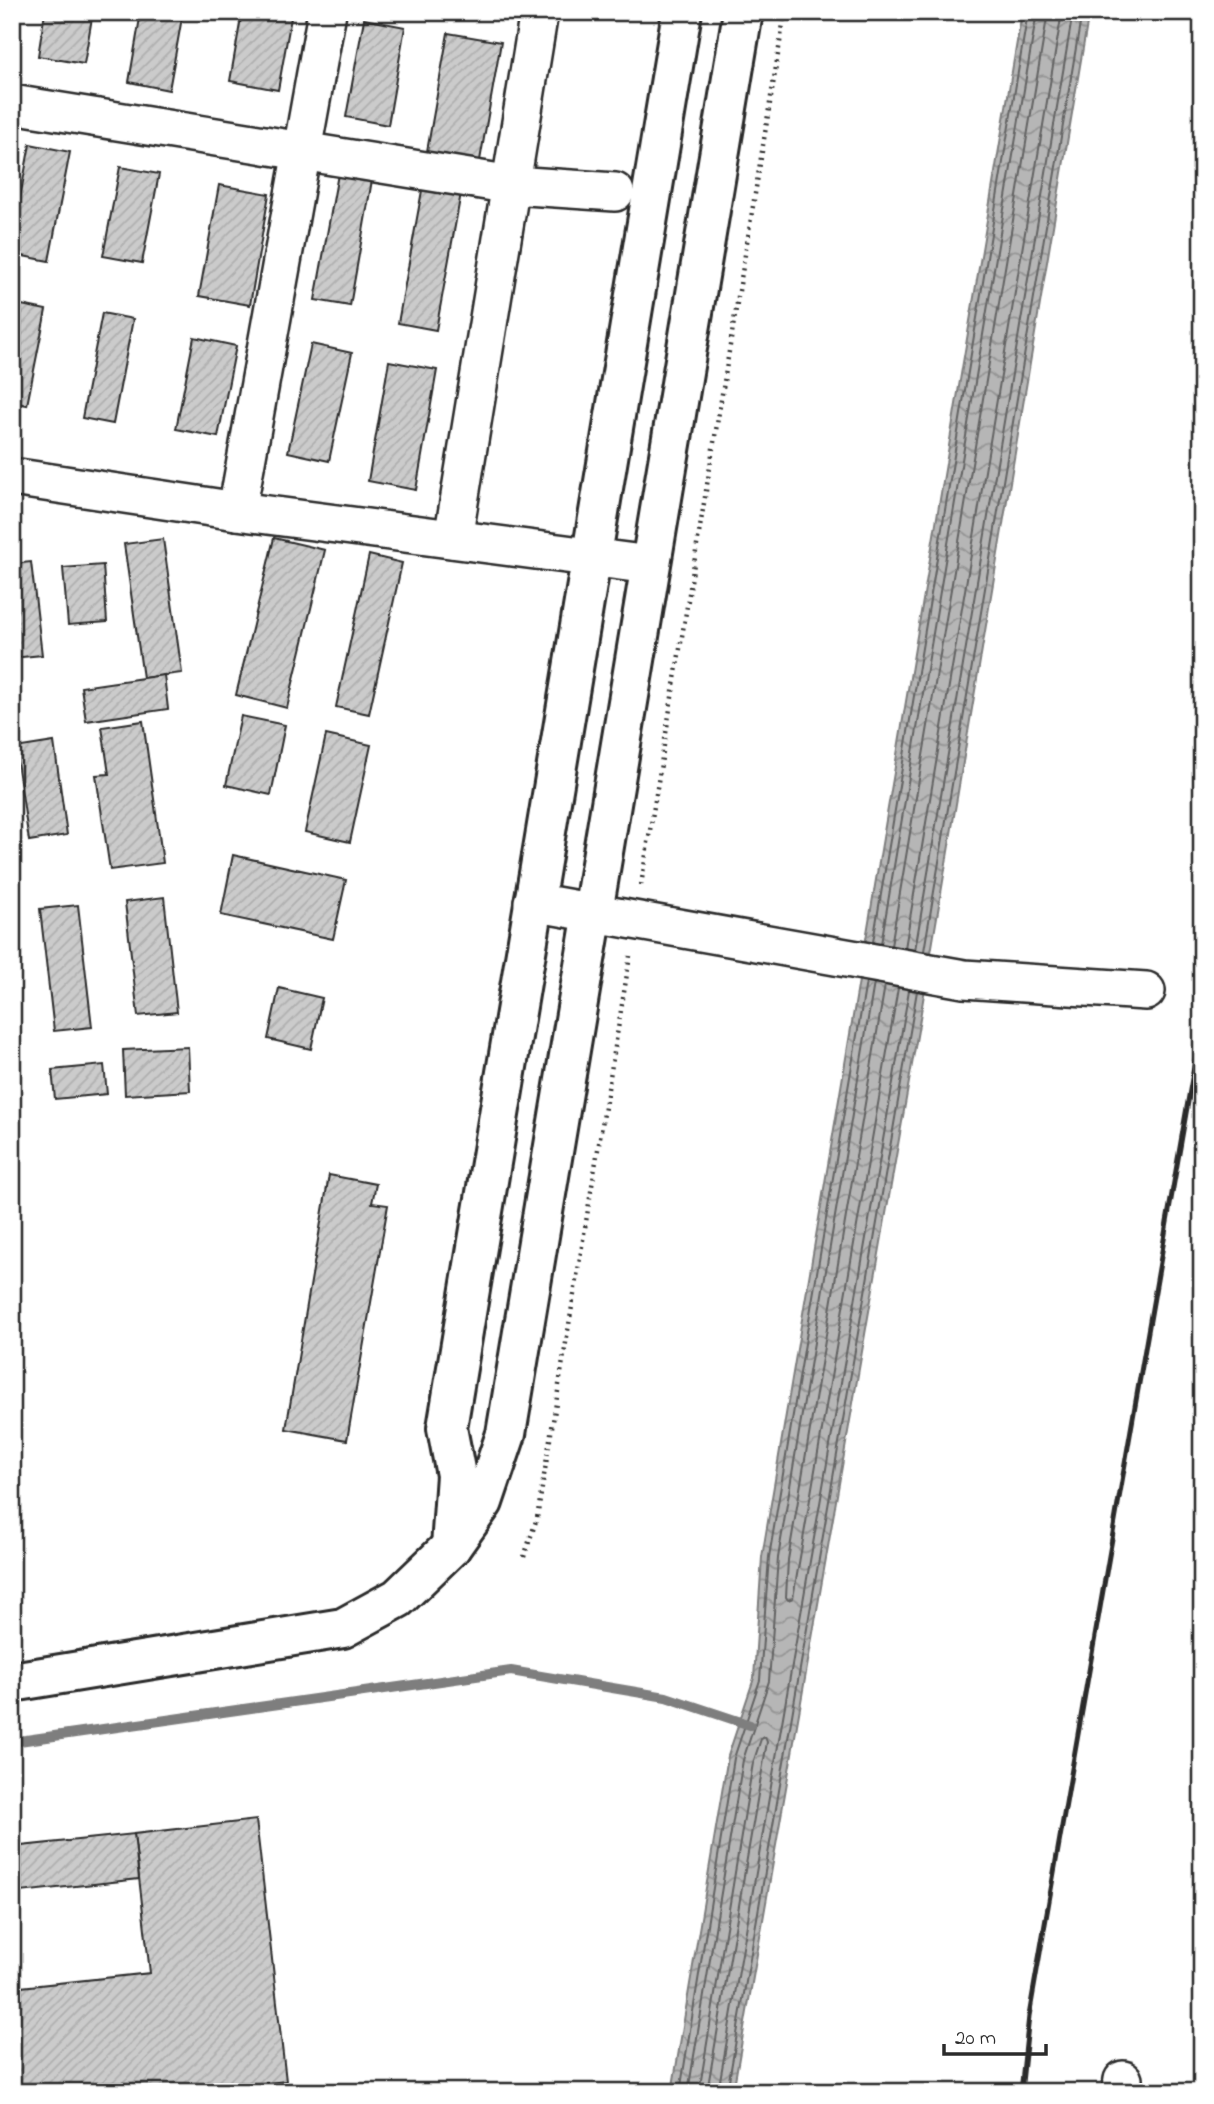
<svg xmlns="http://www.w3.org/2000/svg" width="1214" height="2104" viewBox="0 0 1214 2104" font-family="'Indie Flower',sans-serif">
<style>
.water{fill:url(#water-waves);stroke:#7e7e7e;stroke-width:2}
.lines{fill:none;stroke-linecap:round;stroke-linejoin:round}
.shore{stroke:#636363;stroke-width:2}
.stream{stroke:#7e7e7e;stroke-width:10}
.building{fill:url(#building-hatch);stroke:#2b2b2b;stroke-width:2}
.street-casing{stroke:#2b2b2b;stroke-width:42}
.secondary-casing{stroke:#2b2b2b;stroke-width:44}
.path{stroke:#2b2b2b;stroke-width:4.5;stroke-dasharray:2 5;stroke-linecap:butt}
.street{stroke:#fff;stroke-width:37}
.secondary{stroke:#fff;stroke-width:38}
.rail{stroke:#2b2b2b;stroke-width:5}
</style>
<defs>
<pattern id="water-waves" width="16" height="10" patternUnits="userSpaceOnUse" patternTransform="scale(1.75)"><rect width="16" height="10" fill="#b6b6b6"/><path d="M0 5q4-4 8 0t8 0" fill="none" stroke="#949494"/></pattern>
<pattern id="building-hatch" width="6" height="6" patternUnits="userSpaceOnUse" patternTransform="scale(1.75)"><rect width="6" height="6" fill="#cbcbcb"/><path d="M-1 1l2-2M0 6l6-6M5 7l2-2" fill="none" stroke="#aeaeae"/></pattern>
</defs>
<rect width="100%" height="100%" fill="#fff"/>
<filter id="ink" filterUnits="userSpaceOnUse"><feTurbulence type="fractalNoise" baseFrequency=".0143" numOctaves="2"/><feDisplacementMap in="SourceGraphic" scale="14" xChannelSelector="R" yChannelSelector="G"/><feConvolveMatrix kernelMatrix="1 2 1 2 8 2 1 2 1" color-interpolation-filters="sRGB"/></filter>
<g filter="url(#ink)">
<!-- water -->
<path class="water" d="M1022,12H1089L918,1030L733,2092H672L728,1756L754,1678L762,1557Z"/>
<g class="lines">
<!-- shore -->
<g class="shore">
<path d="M873,942L1028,12"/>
<path d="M881,944L1037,12"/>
<path d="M891,946L1048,12"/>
<path d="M905,948L1062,12"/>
<path d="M915,950L1073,12"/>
<path d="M924,951L1082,12"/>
<path d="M885,985L788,1560L786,1597L788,1600L793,1598L898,988"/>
<path d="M680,2092L734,1758L760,1680L769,1557L866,982"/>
<path d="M688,2092L743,1760L769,1681L778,1558L874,983"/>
<path d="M699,2092L753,1763L761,1739L765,1737L767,1742L707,2092"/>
<path d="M718,2092L909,990"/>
<path d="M727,2092L917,991"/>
</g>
<!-- stream -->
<path class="stream" d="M12,1742L511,1671L666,1697L750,1725"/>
</g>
<!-- building -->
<g class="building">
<path d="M45,12H93L84,64L38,56Z"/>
<path d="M141,12H183L169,90L129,82Z"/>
<path d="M242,12H292L278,90L230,81Z"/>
<path d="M364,19L405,27L388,125L346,117Z"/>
<path d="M448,33L501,42L479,166L426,157Z"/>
<path d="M30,144L70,152L49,261L12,254V240Z"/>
<path d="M120,167L159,174L142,263L103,256Z"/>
<path d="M338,174L372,180L350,306L315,300Z"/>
<path d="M219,185L269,194L250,305L199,296Z"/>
<path d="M423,185L461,193L436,330L398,323Z"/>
<path d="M12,303L46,310L27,405L12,402Z"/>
<path d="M102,313L133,319L113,424L82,418Z"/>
<path d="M194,337L236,346L218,437L176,429Z"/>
<path d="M311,344L352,353L329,461L288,452Z"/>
<path d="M389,361L437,370L416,490L368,481Z"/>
<path d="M274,538L325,550L287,708L236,695Z"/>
<path d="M163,539L182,673L143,678L124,544Z"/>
<path d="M369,555L402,563L369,714L336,707Z"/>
<path d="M31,562L42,655L12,658V564Z"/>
<path d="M103,565L107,622L68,625L63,568Z"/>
<path d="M164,675L168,709L86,721L81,687Z"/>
<path d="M241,716L285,725L271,795L226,785Z"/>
<path d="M143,721L163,863L110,870L96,775L109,774L102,727Z"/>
<path d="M326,735L371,745L350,842L305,832Z"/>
<path d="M54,742L67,835L29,841L15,748Z"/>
<path d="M233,855L346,880L333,939L221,915Z"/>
<path d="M164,897L177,1012L138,1016L125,902Z"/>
<path d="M78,905L92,1027L54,1031L40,909Z"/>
<path d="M279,988L322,998L311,1049L268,1039Z"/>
<path d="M188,1047L190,1091L125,1095L123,1050Z"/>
<path d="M104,1065L107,1094L55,1099L52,1070Z"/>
<path d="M329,1175L376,1184L372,1203L388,1205L347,1440L286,1429Z"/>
<path d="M256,1820L286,2081L194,2092H12V1988L150,1973L134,1834Z"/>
<path d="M134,1834L139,1879L12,1893V1847Z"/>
</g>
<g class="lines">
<defs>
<g id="street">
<path d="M12,104L512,185L615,192"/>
<path d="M12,477L237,511L650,565"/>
<path d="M237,511L327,12"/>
<path d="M453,539L539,12"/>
<path d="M533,902L964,979L1146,991"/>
<path d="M1121,2092L1123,2080"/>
</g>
<g id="secondary">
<path d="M451,1547L456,1475L447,1428L682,12"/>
<path d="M12,1682L343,1628L398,1598L451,1547L483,1502L506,1434L743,12"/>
</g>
</defs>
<!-- street casing -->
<use href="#street" class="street-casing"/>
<!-- secondary casing -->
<use href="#secondary" class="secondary-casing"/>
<!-- path -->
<g class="path">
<path d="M641,885L785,12"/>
<path d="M524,1557L537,1518L630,956"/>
</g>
<!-- street -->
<use href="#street" class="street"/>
<!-- secondary -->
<use href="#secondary" class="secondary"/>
<!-- rail -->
<path class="rail" d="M1021,2092L1029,2016L1202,1021"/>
</g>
</g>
<!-- margin -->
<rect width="1214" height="2104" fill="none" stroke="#fff" stroke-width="42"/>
<rect x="21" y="21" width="1172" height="2062" fill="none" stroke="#2b2b2b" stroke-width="2.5" filter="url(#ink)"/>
<!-- scale -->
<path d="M944 2044v10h102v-10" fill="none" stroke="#2b2b2b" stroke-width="3.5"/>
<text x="955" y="2044" font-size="21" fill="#2b2b2b" stroke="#ffffff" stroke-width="5" paint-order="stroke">20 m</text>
</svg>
